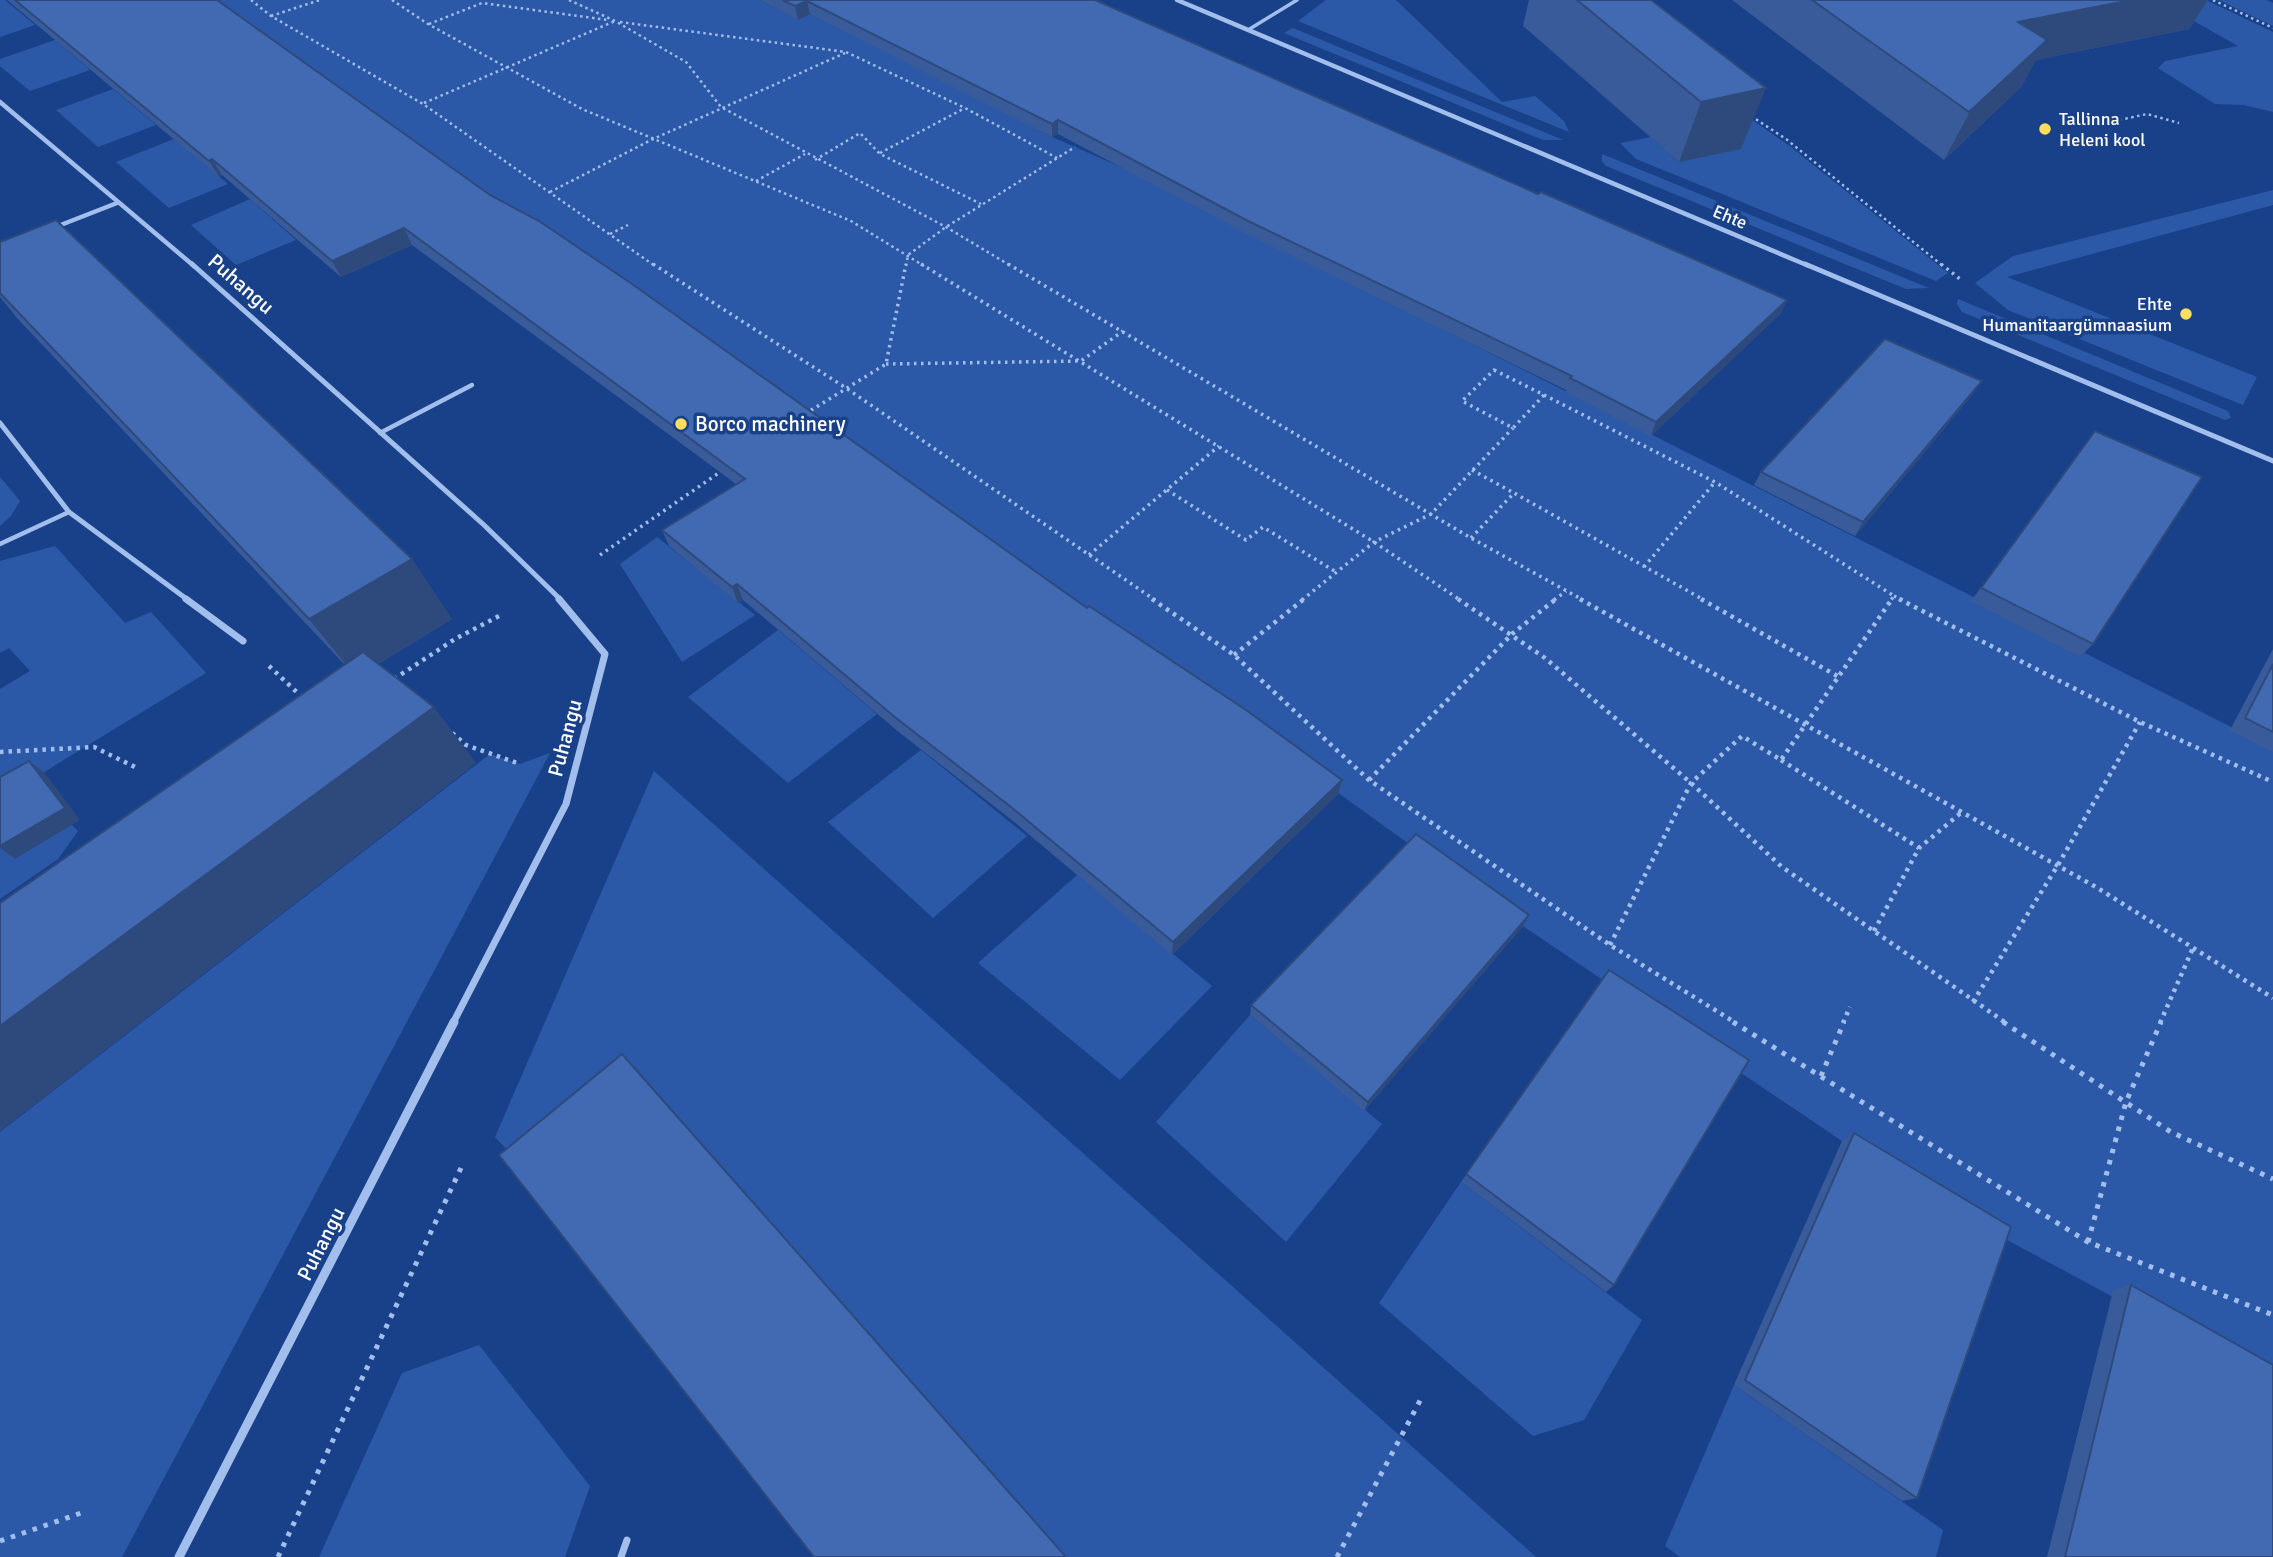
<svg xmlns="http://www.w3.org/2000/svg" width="2273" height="1557" viewBox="0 0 2273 1557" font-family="Signika,sans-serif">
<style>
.green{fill:#2c59a7}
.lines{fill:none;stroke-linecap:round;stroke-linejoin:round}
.path-far3{stroke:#a2beed;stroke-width:2.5;stroke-dasharray:2.5 3.5;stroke-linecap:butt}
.path-far2{stroke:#a2beed;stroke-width:3.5;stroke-dasharray:2.5 4.5;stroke-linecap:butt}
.path-far1{stroke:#a2beed;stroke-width:4.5;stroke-dasharray:3.5 5;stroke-linecap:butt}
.path{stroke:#a2beed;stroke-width:5;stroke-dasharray:4.5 7;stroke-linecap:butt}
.service-far2{stroke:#a2beed;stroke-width:3.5}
.service-far1{stroke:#a2beed;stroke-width:4.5}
.service{stroke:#a2beed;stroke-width:7}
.minor-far3{stroke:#a2beed;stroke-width:4.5}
.minor-far2{stroke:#a2beed;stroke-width:5}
.minor-far1{stroke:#a2beed;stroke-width:7}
.minor{stroke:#a2beed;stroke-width:9}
.wall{fill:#395b99}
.shaded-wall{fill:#2e4a7d}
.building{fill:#426ab2;stroke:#2e4a7d;stroke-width:2}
.poi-dot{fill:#ffdd5e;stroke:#194189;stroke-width:2.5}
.labels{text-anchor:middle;stroke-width:7;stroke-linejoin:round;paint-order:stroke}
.far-poi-label{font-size:18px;fill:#fff;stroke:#194189;text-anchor:start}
.far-street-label{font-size:18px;fill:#fff;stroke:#194189}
.street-label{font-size:21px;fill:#fff;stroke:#194189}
.poi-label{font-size:21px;fill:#fff;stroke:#194189;text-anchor:start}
</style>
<rect width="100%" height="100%" fill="#194189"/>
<!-- green -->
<g class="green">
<path d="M0,0H5L35,25L0,37Z"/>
<path d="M202,0H760L798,19L813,13L1052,137L1123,168L2273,748V1383L1996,1234L1842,1141L1523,926L1244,725Z"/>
<path d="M1326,0H1396L1502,102L1535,96L1564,121L1569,132L1298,21Z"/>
<path d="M2157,0H2206L2273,32V112L2244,105L2215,104L2158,68L2165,61L2238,46Z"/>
<path d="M2219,0H2267L2273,3V26Z"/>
<path d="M1293,28L1563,140H1543L1284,33Z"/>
<path d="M55,40L90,70L30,91L0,66V59Z"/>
<path d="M113,89L156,125L98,147L56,110Z"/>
<path d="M1725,101L1791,147L1948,273L1936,281L1636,159L1620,143L1651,137L1679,162L1740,149Z"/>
<path d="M174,139L228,184L169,208L116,162Z"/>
<path d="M1602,154L1929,288L1906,289L1606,166L1602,161Z"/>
<path d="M2273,190V205L2007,277L2257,377L2243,405L2008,310L1975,283L2013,256Z"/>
<path d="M250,199L296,240L236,265L191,225Z"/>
<path d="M1958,299L2228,411L2231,418L2225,420L1962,312L1957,304Z"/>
<path d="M0,477L20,501L11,516L0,526Z"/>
<path d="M657,537L755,615L682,662L620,564Z"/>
<path d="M55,546L125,623L151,612L206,673L0,799V689L30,671L9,648L0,653V561Z"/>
<path d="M778,630L877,714L788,783L688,697Z"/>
<path d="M921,750L1027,836L933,918L828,822Z"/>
<path d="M550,753L122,1557H0V1132L490,754L520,764Z"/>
<path d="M654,771L1536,1557H1065L546,1191L495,1137Z"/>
<path d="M72,825L78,831L58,859L0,899V837Z"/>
<path d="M1077,875L1212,986L1120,1080L978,963Z"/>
<path d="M1250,1015L1382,1124L1286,1242L1156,1122Z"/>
<path d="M1461,1182L1642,1320L1584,1420L1533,1436L1379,1303Z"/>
<path d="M479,1345L590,1486L565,1557H319L402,1373Z"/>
<path d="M1734,1385L1943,1530L1936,1557H1680L1665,1546Z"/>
</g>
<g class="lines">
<!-- path-far3 -->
<g class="path-far3">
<path d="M251,0L271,16L423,104L655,266"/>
<path d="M392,0L428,24L582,109L851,221L924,266"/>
<path d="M569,0L615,21L686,62L721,107L946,227L1011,266"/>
<path d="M2213,0L2273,28"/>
<path d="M271,16L320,0"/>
<path d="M620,22L846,52L965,108L1057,158"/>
<path d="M429,24L482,3L608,20"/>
<path d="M424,103L615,21"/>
<path d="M1751,116L1786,139L1943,266"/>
<path d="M2096,125L2147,114L2179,123"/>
<path d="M880,153L965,108"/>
<path d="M815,160L860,133L880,154L981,204"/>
<path d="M756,181L805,154"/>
<path d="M550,192L651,140L845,53"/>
<path d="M610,234L628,225"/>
<path d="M906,266L908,255L946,227L1075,147"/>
</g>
<!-- path-far2 -->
<g class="path-far2">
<path d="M653,264L846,388L1155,600"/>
<path d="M921,264L1374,542L1460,600"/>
<path d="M1008,264L1471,538L1583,600"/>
<path d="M1941,264L1960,279"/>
<path d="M886,364L1081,361L1123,331"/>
<path d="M1494,370L1544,395L1513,428L1462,401Z"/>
<path d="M1544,395L1715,482L1894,596L1891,600"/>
<path d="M805,414L886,364L906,264"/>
<path d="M1472,470L1514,493"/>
<path d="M1167,490L1246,540L1263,527L1336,572"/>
<path d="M1471,538L1514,493L1704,600"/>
<path d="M600,555L723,470"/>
<path d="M1089,555L1219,446"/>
<path d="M1644,567L1715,482"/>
<path d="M1894,596L1903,600"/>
<path d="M1302,600L1374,542L1431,514L1513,428"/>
<path d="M1554,600L1566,591"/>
</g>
<!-- path-far1 -->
<g class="path-far1">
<path d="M1152,599L1234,655L1369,780L1610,945L1736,1023"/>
<path d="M1458,599L1545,658L1691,783L1782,867L2006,1023"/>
<path d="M1580,599L2096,887L2273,998"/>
<path d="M1701,599L1839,677"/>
<path d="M1899,599L2140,722L2273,782"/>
<path d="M1234,655L1304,599"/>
<path d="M269,666L303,698"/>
<path d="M394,679L455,639L501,615"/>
<path d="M452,733L466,745L520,764"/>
<path d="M0,752L94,747L135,767"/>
<path d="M1781,760L1919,848"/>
<path d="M1369,780L1512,634L1556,599"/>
<path d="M1874,931L1919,848L1962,812"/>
<path d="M1610,945L1691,783L1742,736L1781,760L1892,599"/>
<path d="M1973,1002L2058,865L2140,722"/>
<path d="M1843,1023L1850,1007"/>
<path d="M2160,1023L2193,948"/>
</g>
<!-- path -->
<g class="path">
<path d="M1733,1022L2088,1242L2273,1315"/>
<path d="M2003,1022L2171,1132L2273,1179"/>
<path d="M1821,1076L1844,1022"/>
<path d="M2088,1242L2126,1102L2161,1022"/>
<path d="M0,1541L84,1512"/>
<path d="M278,1557L461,1168"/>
<path d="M1337,1557L1422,1397"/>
</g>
<!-- service-far2 -->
<path class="service-far2" d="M1248,30L1297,0"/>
<!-- service-far1 -->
<g class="service-far1">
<path d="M380,433L472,385"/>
<path d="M0,544L69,512"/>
</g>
<!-- service -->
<path class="service" d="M621,1557L627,1540"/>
<!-- minor-far3 -->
<g class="minor-far3">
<path d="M1177,0L1809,266"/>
<path d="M0,102L194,266"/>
<path d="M53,228L117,203"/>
</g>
<!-- minor-far2 -->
<g class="minor-far2">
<path d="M192,264L484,525L561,600"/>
<path d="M1805,264L2273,461"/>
<path d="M0,423L69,512L188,600"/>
</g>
<!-- minor-far1 -->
<g class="minor-far1">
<path d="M186,599L243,641"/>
<path d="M453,1023L566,804L605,654L559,599"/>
</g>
<!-- minor -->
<path class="minor" d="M179,1557L454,1022"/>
</g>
<!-- wall -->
<g class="wall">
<path d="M7,0H217L490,195L1338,794L1172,955L1013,821L900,733L743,600L738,603L669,546L662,530L736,484L412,245L341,277L222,175L219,177Z"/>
<path d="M760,0H1095L1538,194L1787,300L1780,314L1651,436L1565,392L1566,390L1247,234L1058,134L1052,137L810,14L798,20Z"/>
<path d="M1529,0H1651L1741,149L1679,162L1523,26Z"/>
<path d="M1732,0H2208L2189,29L2036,60L2021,87L1944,160Z"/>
<path d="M0,242L452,619L378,664L476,763L0,1131V903L345,665L17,318L0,297Z"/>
<path d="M1972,395L1855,536L1754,485L1761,472Z"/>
<path d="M2095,431L2093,644L2080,657L1971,601Z"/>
<path d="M2273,649V752L2230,730Z"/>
<path d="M1523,926L1364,1111L1250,1015L1251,1005Z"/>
<path d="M1609,970L1614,1285L1606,1292L1461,1182Z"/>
<path d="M1854,1133L1917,1498L1902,1501L1734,1385L1842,1141Z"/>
<path d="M2131,1285L2273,1557H2047L2113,1291Z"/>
</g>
<!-- shaded-wall -->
<g class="shaded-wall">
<path d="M2131,0H2208L2189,29L2036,60L2021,87L1944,160L2018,22Z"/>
<path d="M807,1L810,14L798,20L795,6Z"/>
<path d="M1766,88L1741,149L1679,162L1701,102Z"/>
<path d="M1058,120V134L1052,137V124Z"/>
<path d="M212,159L222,175L219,177L209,161Z"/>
<path d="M404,228L412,245L341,277L332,261Z"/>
<path d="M1787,300L1780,314L1651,436L1656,422Z"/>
<path d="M1982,381L1972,395L1855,536L1863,522Z"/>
<path d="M412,559L452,619L356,677L309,619Z"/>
<path d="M737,584L743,600L738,603L732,587Z"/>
<path d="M434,707L476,763L0,1131V1026Z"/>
<path d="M29,761L45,773L80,820L15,859L0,848V846Z"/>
<path d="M1342,780L1338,794L1172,955L1173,942Z"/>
<path d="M1529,915L1523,926L1364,1111L1368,1102Z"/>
</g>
<!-- building -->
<g class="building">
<path d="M15,0H217L490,195L539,221L632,284L1087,608L1089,606L1246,710L1342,780L1173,942L1011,807L896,718L737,584L732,587L662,530L745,479L404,228L332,261L212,159L209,161Z"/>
<path d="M783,0H1095L1538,194L1541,192L1787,300L1656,422L1570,378L1572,376L1248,221L1058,120L1052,124L807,1L795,6Z"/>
<path d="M1577,0H1651L1766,88L1701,102Z"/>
<path d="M1812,0H2131L2018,22L2047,40L1969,112Z"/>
<path d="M56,220L412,559L309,619L0,293V242Z"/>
<path d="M1885,339L1982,381L1863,522L1761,472Z"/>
<path d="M2095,431L2202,477L2093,644L1981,588Z"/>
<path d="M363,652L434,707L0,1026V903Z"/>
<path d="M2273,664V732L2245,718Z"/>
<path d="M29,761L65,808L0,846V777Z"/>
<path d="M1416,834L1529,915L1368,1102L1251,1005Z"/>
<path d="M1609,970L1749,1060L1614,1285L1466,1174Z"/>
<path d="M622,1054L1066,1557H814L499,1155Z"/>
<path d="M1854,1133L2011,1227L1917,1498L1745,1380Z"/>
<path d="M2131,1285L2273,1365V1557H2065Z"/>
</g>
<!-- markers -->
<g class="poi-dot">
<circle cx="2045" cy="129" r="7"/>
<circle cx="2186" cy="314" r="7"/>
<circle cx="681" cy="424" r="7"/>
</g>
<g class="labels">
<!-- far-poi labels -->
<g class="far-poi-label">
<text x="2059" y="125">Tallinna<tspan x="2059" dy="21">Heleni kool</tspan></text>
<text x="2172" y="310" text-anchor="end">Ehte<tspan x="2172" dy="21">Humanitaargümnaasium</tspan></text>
</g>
<!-- far-street labels -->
<g class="far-street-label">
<text transform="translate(1730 217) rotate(23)" y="6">Ehte</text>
</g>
<!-- street labels -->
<g class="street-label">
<text transform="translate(241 284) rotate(41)" y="7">Puhangu</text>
<text transform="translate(565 738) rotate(-75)" y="7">Puhangu</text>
<text transform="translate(321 1244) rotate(-63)" y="7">Puhangu</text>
</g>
<!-- poi labels -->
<g class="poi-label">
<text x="695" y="431">Borco machinery</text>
</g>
</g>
</svg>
